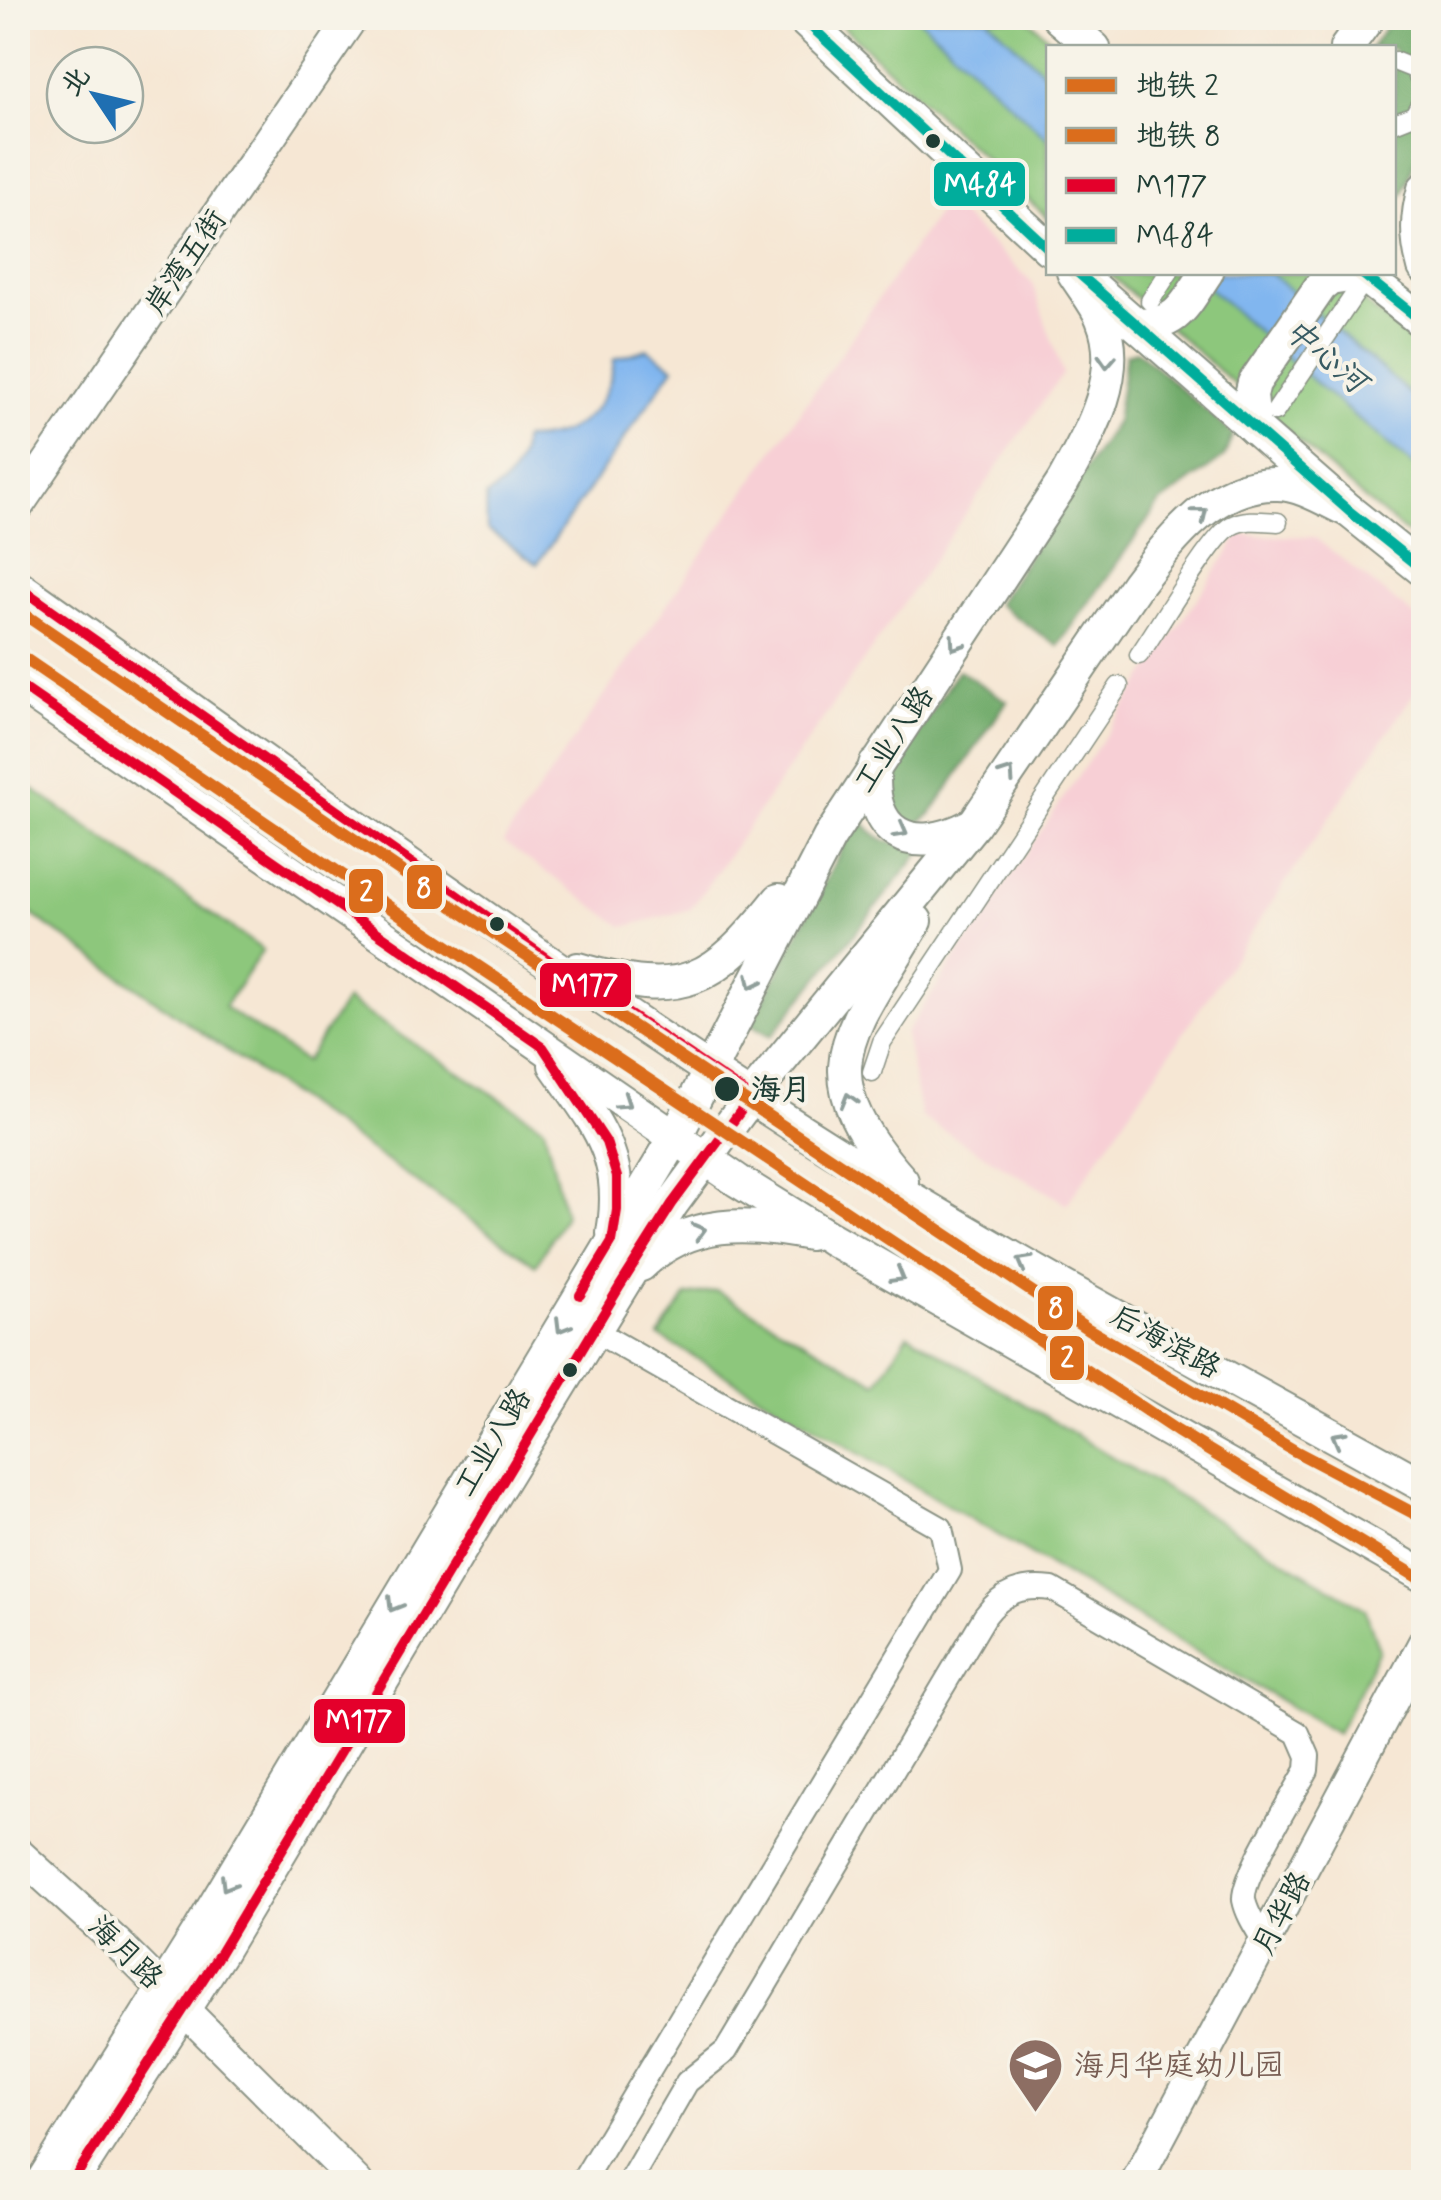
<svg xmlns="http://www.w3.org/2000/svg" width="1441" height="2200" viewBox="0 0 1441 2200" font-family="Mynerve,'LXGW WenKai TC',sans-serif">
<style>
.built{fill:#f7cfd5}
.green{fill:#8dc77c;stroke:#568258;stroke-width:2.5}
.forest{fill:#72ac6c;stroke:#487450;stroke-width:2.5}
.water{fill:#81b6ef;stroke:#507a92;stroke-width:2.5}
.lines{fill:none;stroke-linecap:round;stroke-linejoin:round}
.pedestrian-casing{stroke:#8a9284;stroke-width:21}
.minor-casing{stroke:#8a9284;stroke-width:26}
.tertiary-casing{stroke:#8a9284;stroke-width:34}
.secondary-casing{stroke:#8a9284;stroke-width:36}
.pedestrian{stroke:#fff;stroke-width:18}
.minor{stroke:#fff;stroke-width:22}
.tertiary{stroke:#fff;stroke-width:30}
.secondary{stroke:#fff;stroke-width:32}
.bus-1-casing{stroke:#f7f3e8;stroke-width:18}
.bus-2-casing{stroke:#f7f3e8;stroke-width:18}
.bus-1{stroke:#e4002b;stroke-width:10}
.bus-2{stroke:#01ad9c;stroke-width:10}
.metro-1-casing{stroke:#f7f3e8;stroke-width:20}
.metro-2-casing{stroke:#f7f3e8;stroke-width:20}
.metro-1{stroke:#db6d1c;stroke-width:12}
.metro-2{stroke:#db6d1c;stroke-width:12}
.oneway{stroke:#8f9e9a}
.bus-dot{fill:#1f3d34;stroke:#f7f3e8;stroke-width:4}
.labels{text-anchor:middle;stroke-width:8;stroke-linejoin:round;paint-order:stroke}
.street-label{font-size:30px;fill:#1f3d34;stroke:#f7f3e8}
.stop-label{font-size:30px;font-weight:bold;fill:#1f3d34;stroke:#f7f3e8;text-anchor:start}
.education-label{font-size:30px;fill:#785e54;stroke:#f7f3e8;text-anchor:start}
.water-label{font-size:32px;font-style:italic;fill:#385b63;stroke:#f7f3e8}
.line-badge{stroke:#f7f3e8;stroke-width:4}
.badge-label{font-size:28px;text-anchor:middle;font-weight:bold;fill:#fff}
</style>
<rect width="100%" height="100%" fill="#f7f3e8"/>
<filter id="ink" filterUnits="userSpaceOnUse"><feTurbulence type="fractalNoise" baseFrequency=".01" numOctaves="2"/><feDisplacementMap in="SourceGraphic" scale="20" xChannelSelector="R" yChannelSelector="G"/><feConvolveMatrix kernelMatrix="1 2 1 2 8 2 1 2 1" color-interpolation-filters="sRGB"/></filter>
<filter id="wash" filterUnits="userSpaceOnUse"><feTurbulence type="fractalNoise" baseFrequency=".0048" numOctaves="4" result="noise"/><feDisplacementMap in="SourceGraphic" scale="40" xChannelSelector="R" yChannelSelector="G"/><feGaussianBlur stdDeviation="2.25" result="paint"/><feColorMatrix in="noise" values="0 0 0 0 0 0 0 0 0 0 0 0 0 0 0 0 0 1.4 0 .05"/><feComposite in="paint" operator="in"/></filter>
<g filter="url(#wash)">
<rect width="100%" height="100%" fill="#f6e7d4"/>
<!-- built -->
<g class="built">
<path d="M946,201L1032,283L1063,373L691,909L624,927L503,842Z"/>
<path d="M1240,535L1314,537L1423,623V680L1067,1204L921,1117L905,1034Z"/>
</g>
<!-- green -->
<g class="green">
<path d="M834,18H1027L1059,47L1048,48V218Z"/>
<path d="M1108,273H1328L1423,350V546L1368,502Z"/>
<path d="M18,779L263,950L224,1007L305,1062L346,1000L544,1127L565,1215L536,1265L18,905Z"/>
<path d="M717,1291L877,1383L908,1334L1365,1609L1379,1650L1337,1734L659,1336L686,1296Z"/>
</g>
<!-- forest -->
<g class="forest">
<path d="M1392,18H1423V140L1403,194L1394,199V48H1371Z"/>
<path d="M1137,351L1233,434L1224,457L1159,504L1058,646L997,604L1116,422L1126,354Z"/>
<path d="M958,670L1007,701L931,814L917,824L899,819L882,789Z"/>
<path d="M859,816C875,843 895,845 924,848L771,1036L751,1024Z"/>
</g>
<!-- water -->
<g class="water">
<path d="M918,18H987L1048,76V139Z"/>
<path d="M1192,273H1270L1423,405V473L1320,387Z"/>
<path d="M647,349L674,367L537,564L487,529L486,496C510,483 521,466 523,439C573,440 610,409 614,359Z"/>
</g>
</g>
<g filter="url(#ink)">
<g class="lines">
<defs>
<g id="pedestrian">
<path d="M1394,61L1414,69L1424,87"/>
<path d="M1394,123L1414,115L1424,97"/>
<path d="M1150,301L1169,272"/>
<path d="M1275,412L1369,273"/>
<path d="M1139,655C1156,631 1211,537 1231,526C1245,518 1262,521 1278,522"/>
<path d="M872,1072L882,1042L1119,686"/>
</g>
<g id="minor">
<path d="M582,2182L950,1570L941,1528L593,1330"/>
<path d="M629,2182L687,2082L726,2051L985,1616C1003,1592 1022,1585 1052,1589L1298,1733L1308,1756L1307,1770C1294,1794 1241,1878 1244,1900C1247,1915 1257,1929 1265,1943"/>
</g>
<g id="tertiary">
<path d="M18,506L352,18"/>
<path d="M18,1853L116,1942L357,2182"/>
<path d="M1136,2182L1424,1642"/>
</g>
<g id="secondary">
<path d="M802,18L1048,248"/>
<path d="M1059,18L1094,48"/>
<path d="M1346,48L1368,18"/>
<path d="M1424,189C1416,217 1416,239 1424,267"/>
<path d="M1359,272L1424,323"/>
<path d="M1091,285L1349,511L1424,571"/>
<path d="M1137,325C1179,326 1185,304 1207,272"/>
<path d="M1254,428L1251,395L1254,383L1321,286L1330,279L1361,274"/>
<path d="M18,586C278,770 535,960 804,1132C1004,1260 1216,1370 1424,1486"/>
<path d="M18,684L738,1181L830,1238L1424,1576"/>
<path d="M875,765C867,834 911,857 970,826"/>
<path d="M578,969C683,1000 713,983 779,900"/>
<path d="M555,1065C597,1125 626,1155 613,1233"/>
<path d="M902,1181C802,1069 851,1033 916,921"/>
<path d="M641,1265C690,1218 748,1222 810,1234"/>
<path d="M42,2182L198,1933L675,1138L829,838L1063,482C1089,435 1125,374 1102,319C1096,303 1082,287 1073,272"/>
<path d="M72,2182L220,1953L471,1532L672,1204L751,1097L974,824L1137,584C1171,540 1214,482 1277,484C1301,484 1327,501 1349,511"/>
</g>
</defs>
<!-- pedestrian casing -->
<use href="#pedestrian" class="pedestrian-casing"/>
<!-- minor casing -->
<use href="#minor" class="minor-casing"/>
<!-- tertiary casing -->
<use href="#tertiary" class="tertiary-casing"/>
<!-- secondary casing -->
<use href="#secondary" class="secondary-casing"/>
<!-- pedestrian -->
<use href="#pedestrian" class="pedestrian"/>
<!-- minor -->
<use href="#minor" class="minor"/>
<!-- tertiary -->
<use href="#tertiary" class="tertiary"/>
<!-- secondary -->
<use href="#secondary" class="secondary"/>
<defs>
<g id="bus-1">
<path d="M18,586L549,960L751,1097L672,1204L620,1286L220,1953L72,2182"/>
<path d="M18,684L543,1047L606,1142L617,1177V1210L612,1242L580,1295"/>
</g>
<g id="bus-2">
<path d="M802,18L1048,248"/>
<path d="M1077,272L1349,511L1424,571"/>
<path d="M1360,272L1424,323"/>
</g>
</defs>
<!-- bus-1 casing -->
<use href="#bus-1" class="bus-1-casing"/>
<!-- bus-2 casing -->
<use href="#bus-2" class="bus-2-casing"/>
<!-- bus-1 -->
<use href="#bus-1" class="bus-1"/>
<!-- bus-2 -->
<use href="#bus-2" class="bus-2"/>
<defs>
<path id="metro-1" d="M18,654L410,921L1177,1431L1424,1581"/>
<path id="metro-2" d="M18,610L430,891L1088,1329L1295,1451L1417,1515"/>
</defs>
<!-- metro-1 casing -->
<use href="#metro-1" class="metro-1-casing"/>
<!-- metro-2 casing -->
<use href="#metro-2" class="metro-2-casing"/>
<!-- metro-1 -->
<use href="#metro-1" class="metro-1"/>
<!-- metro-2 -->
<use href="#metro-2" class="metro-2"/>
</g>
<!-- one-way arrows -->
<defs><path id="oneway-chevron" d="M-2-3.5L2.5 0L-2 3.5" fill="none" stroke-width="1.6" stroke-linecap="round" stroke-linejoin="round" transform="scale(2.5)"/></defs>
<g class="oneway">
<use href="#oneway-chevron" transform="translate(1107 361) rotate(93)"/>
<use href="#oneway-chevron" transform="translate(1201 514) rotate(-39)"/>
<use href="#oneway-chevron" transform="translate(956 644) rotate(124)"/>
<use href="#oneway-chevron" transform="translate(1008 774) rotate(-56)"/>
<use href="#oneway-chevron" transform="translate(901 831) rotate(29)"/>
<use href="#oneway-chevron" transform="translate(753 982) rotate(116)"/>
<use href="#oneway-chevron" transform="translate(849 1100) rotate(-106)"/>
<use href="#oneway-chevron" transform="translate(624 1102) rotate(34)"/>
<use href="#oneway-chevron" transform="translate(699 1231) rotate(-16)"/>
<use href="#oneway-chevron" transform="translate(1024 1262) rotate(-151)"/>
<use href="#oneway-chevron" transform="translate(898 1276) rotate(30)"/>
<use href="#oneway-chevron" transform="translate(562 1326) rotate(121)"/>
<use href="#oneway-chevron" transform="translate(1338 1438) rotate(-151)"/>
<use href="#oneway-chevron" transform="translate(394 1605) rotate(121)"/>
<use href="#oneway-chevron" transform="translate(227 1884) rotate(121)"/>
</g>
</g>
<!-- icons -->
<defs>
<symbol id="school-pin" viewBox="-11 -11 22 30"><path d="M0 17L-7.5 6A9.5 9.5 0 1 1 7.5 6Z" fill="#8d6e63" stroke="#f7f3e8"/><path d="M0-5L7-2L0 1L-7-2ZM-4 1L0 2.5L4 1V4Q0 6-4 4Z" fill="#fff"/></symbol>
</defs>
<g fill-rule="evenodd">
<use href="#school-pin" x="1004" y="2034" width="63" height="86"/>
</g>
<!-- markers -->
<g class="bus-dot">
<circle cx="933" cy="141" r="9"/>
<circle cx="497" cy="924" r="9"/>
<circle cx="727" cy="1089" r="14"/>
<circle cx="570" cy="1370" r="9"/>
</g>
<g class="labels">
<!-- street labels -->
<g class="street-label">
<text transform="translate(185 262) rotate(-56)" y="10">岸湾五街</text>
<text transform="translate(893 739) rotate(-57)" y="10">工业八路</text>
<text transform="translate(1166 1341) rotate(29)" y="10">后海滨路</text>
<text transform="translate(492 1442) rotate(-59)" y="10">工业八路</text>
<text transform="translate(1281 1913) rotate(-62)" y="10">月华路</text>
<text transform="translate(126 1952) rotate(44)" y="10">海月路</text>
</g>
<!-- stop labels -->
<g class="stop-label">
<text x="751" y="1099">海月</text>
</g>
<!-- education labels -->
<g class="education-label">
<text x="1074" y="2075">海月华庭幼儿园</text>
</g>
<!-- water labels -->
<g class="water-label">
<text transform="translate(1326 355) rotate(40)" y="11">中心河</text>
</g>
</g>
<g class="line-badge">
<rect x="932" y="160" width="95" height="48" rx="10" fill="#01ad9c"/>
<rect x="405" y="863" width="39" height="48" rx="10" fill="#db6d1c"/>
<rect x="347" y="867" width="38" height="48" rx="10" fill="#db6d1c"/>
<rect x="538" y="961" width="95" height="48" rx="10" fill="#e4002b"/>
<rect x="1036" y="1284" width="39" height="48" rx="10" fill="#db6d1c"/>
<rect x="1048" y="1334" width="38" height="48" rx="10" fill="#db6d1c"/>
<rect x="312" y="1697" width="95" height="48" rx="10" fill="#e4002b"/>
</g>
<g class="badge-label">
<text x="980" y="194">M484</text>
<text x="424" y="897">8</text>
<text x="366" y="901">2</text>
<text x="585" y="994">M177</text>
<text x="1056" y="1317">8</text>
<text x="1067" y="1367">2</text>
<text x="359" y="1730">M177</text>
</g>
<!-- margin -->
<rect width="1441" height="2200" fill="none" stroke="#f7f3e8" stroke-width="60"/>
<!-- legend -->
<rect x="1046" y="45" width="350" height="230" fill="#f7f3e8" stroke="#a1aaa0" stroke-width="2.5"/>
<rect x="1066" y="78" width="50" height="15" fill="#db6d1c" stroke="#a1aaa0" stroke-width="2.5"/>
<text x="1136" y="95" font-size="30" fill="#1f3d34">地铁 2</text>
<rect x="1066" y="128" width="50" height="15" fill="#db6d1c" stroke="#a1aaa0" stroke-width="2.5"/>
<text x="1136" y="145" font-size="30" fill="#1f3d34">地铁 8</text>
<rect x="1066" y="178" width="50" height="15" fill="#e4002b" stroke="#a1aaa0" stroke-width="2.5"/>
<text x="1136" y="195" font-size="30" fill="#1f3d34">M177</text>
<rect x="1066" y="228" width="50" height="15" fill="#01ad9c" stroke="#a1aaa0" stroke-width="2.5"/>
<text x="1136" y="245" font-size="30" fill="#1f3d34">M484</text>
<!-- north arrow -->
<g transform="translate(95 95) rotate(305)"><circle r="48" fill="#f7f3e8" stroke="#a1aaa0" stroke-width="2.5"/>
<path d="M0-8L18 38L0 25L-18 38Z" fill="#1f6fb2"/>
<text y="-15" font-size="28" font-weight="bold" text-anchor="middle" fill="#1f3d34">北</text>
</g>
</svg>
